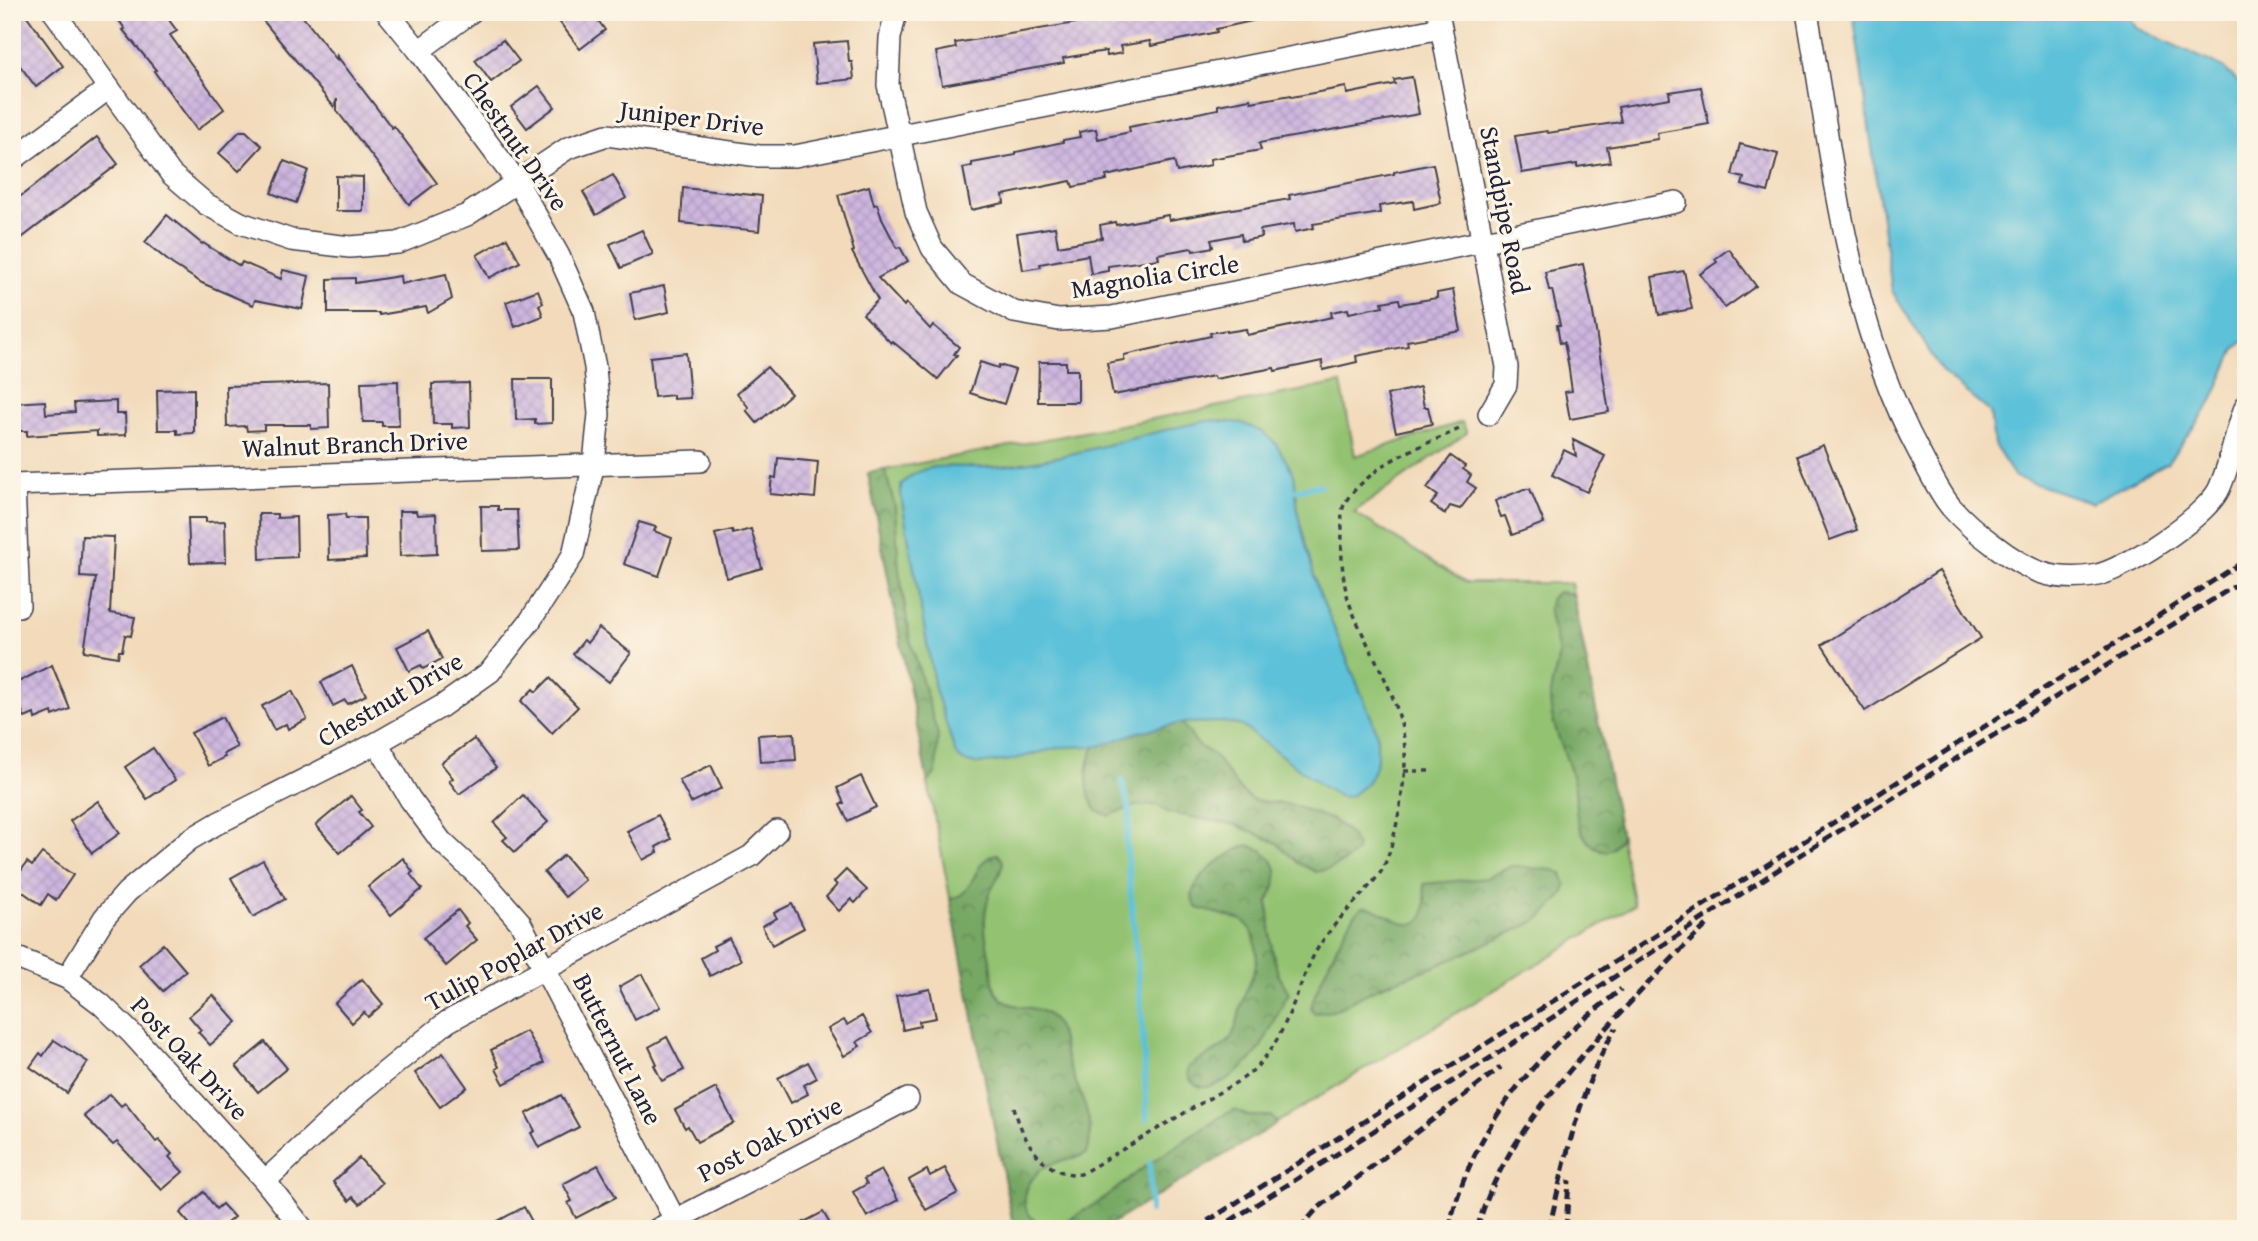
<svg xmlns="http://www.w3.org/2000/svg" width="2258" height="1241" viewBox="0 0 2258 1241" font-family="'Gentium Book Plus',serif">
<style>
.green{fill:#93c271;stroke:#5a7256;stroke-width:2}
.forest{fill:url(#forest-crowns);stroke:#4c654f;stroke-width:2}
.water{fill:#5bc1d9;stroke:#3e728a;stroke-width:2}
.lines{fill:none;stroke-linecap:round;stroke-linejoin:round}
.stream{stroke:#5bc1d9;stroke-width:6}
.building{fill:url(#building-cross-hatch)}
.minor-casing{stroke:#413e4e;stroke-width:24}
.path{stroke:#413e4e;stroke-width:3.5;stroke-dasharray:5 5;stroke-linecap:butt}
.minor{stroke:#fff;stroke-width:21}
.rail{stroke:#22223b;stroke-width:5;stroke-dasharray:10 5;stroke-linecap:butt}
.labels{text-anchor:middle;stroke-width:6;stroke-linejoin:round;paint-order:stroke}
.street-label{font-size:26px;fill:#22223b;stroke:#fcf5e5}
</style>
<defs>
<pattern id="forest-crowns" width="20" height="18" patternUnits="userSpaceOnUse" patternTransform="scale(1.75)"><rect width="20" height="18" fill="#76a863"/><path d="M2 6a3 3 0 1 1 6 0M12 15a3 3 0 1 1 6 0" fill="none" stroke="#608853"/></pattern>
<pattern id="building-cross-hatch" width="8" height="8" patternUnits="userSpaceOnUse" patternTransform="scale(1.75)"><rect width="8" height="8" fill="#cdb6df"/><path d="M0 0l8 8M0 8l8-8" fill="none" stroke="#b09cc0"/></pattern>
</defs>
<rect width="100%" height="100%" fill="#fcf5e5"/>
<filter id="ink" filterUnits="userSpaceOnUse"><feTurbulence type="fractalNoise" baseFrequency=".0143" numOctaves="2"/><feDisplacementMap in="SourceGraphic" scale="14" xChannelSelector="R" yChannelSelector="G"/><feConvolveMatrix kernelMatrix="1 2 1 2 8 2 1 2 1" color-interpolation-filters="sRGB"/></filter>
<filter id="wash" filterUnits="userSpaceOnUse"><feTurbulence type="fractalNoise" baseFrequency=".00686" numOctaves="4" result="noise"/><feDisplacementMap in="SourceGraphic" scale="28" xChannelSelector="R" yChannelSelector="G"/><feGaussianBlur stdDeviation="1.57" result="paint"/><feColorMatrix in="noise" values="0 0 0 0 0 0 0 0 0 0 0 0 0 0 0 0 0 1.4 0 .05"/><feComposite in="paint" operator="in"/></filter>
<g filter="url(#wash)">
<rect width="100%" height="100%" fill="#f2daba"/>
<!-- green -->
<path class="green" d="M1341,383L1355,456L1462,422L1467,433L1354,512L1466,583H1571L1634,905L1102,1229H1014L868,473Z"/>
<!-- forest -->
<g class="forest">
<path d="M885,470L895,507L899,569L910,639L938,735L936,772L928,783L868,473Z"/>
<path d="M1559,592L1573,594L1621,837L1613,848L1606,852C1595,848 1587,843 1582,832C1575,819 1576,805 1575,790C1571,759 1550,730 1550,697C1550,680 1560,667 1558,650C1557,633 1537,601 1559,592Z"/>
<path d="M1182,723L1198,745L1215,756L1239,789L1252,800L1292,805L1333,820L1347,831L1357,846L1355,853L1344,862L1329,869L1316,872L1298,863L1277,843L1236,825L1169,813L1156,805L1135,806L1109,816L1097,811C1083,792 1085,766 1095,746L1138,732Z"/>
<path d="M1248,845L1262,850L1272,860L1277,871L1275,887L1268,902L1272,949L1278,974L1289,993C1267,1030 1266,1057 1224,1081C1217,1085 1206,1089 1198,1086C1190,1083 1187,1075 1188,1068C1200,1057 1217,1054 1229,1041C1238,1029 1238,1014 1243,1000C1245,991 1250,983 1253,975C1260,958 1257,930 1242,920L1197,908C1177,885 1229,852 1248,845Z"/>
<path d="M997,854L1003,862C1001,875 993,884 989,896C981,920 986,941 991,964C993,971 992,979 994,986C1002,1014 1032,1002 1047,1014C1062,1026 1061,1041 1066,1057C1075,1086 1100,1123 1086,1154C1073,1160 1059,1159 1045,1167C1027,1177 1014,1208 1037,1221C1043,1224 1051,1225 1058,1226L1102,1200L1143,1168L1225,1114L1235,1110L1248,1116H1271L1277,1123L1102,1229H1014L950,899C977,895 971,860 997,854Z"/>
<path d="M1511,866L1553,870L1562,873L1566,885L1563,895L1543,916L1532,923L1434,967L1383,985L1333,1011L1314,1013L1311,1008C1313,993 1351,911 1363,907C1377,902 1422,949 1425,906C1426,899 1424,892 1424,884L1487,878Z"/>
</g>
<!-- water -->
<g class="water">
<path d="M1853,12H2125L2137,28L2224,68L2246,90V339L2235,349L2210,405L2167,463L2092,503L2015,477L1994,445L1990,412L1942,372L1892,291Z"/>
<path d="M1212,420L1242,423L1263,432L1276,444L1294,474L1299,519L1317,587L1372,719L1377,735V760L1372,774L1367,783L1351,796L1341,797L1322,786L1242,726L1224,722L1182,723L1138,732L1100,746L1061,747L1011,760L976,764L963,761L956,755L935,689L901,496V485C925,458 954,469 986,467C1063,463 1137,433 1212,420Z"/>
</g>
<g class="lines">
<!-- stream -->
<g class="stream">
<path d="M1297,490L1320,485"/>
<path d="M1122,780L1130,815L1126,842L1142,1018L1147,1119"/>
<path d="M1150,1163V1211"/>
</g>
</g>
<g id="blocks">
<!-- building -->
<g class="building">
<path d="M12,12H24L63,66L36,87L12,55Z"/>
<path d="M113,12H163L177,31L170,35L224,109L197,130L154,71L156,70L123,30L125,29Z"/>
<path d="M256,12H299L337,60V56L392,128L394,126L437,183L409,204L337,111V99L334,107Z"/>
<path d="M552,12H592L605,30L580,49Z"/>
<path d="M1123,12H1260L1261,19L1216,29L1217,32L1151,46L1150,41L1120,46L1122,53L1107,56L1106,51L1063,58L1064,63L942,85L936,52L956,48L955,43L1088,21V18Z"/>
<path d="M503,40L519,61L491,82L475,60Z"/>
<path d="M847,41L849,62H852L854,79L817,83L813,44Z"/>
<path d="M1412,77L1419,114L1259,143L1261,150L1210,159L1211,165L1177,172L1174,161L1106,176L1107,180L1073,187L1071,181L1003,195L1004,203L971,210L963,168L972,166V163L1016,155V152L1063,142V140L1080,137L1079,132L1096,129L1098,139L1130,132L1129,127L1218,109V105L1250,99L1251,102L1291,95L1292,97L1346,87L1347,94L1395,84L1394,80Z"/>
<path d="M539,86L555,107L527,128L511,107Z"/>
<path d="M1701,87L1709,124L1657,133L1658,139L1607,147L1610,162L1577,167V164L1522,173L1515,136L1547,131L1548,133L1621,122L1618,107L1670,98L1669,92Z"/>
<path d="M240,131H246L262,146L239,171L219,153Z"/>
<path d="M97,137L118,164L19,240L12,231V203Z"/>
<path d="M1740,144L1778,154L1768,192L1742,185L1744,178L1732,175Z"/>
<path d="M284,161L308,170L296,203L271,193Z"/>
<path d="M1433,164L1441,203L1414,209L1413,201L1379,206L1380,213L1313,224L1314,228L1295,232L1294,224L1260,230L1262,237L1242,241L1241,234L1211,240L1213,247L1193,251L1192,248L1158,254L1159,259L1108,266V271L1091,274L1088,255L1040,264L1041,267L1023,270L1017,233L1055,227L1058,246L1102,238L1100,225L1115,222L1116,225L1168,215L1169,220L1290,199L1289,195L1394,174V172Z"/>
<path d="M613,175L626,198L596,215L583,192Z"/>
<path d="M336,176L363,177V211H336Z"/>
<path d="M869,186L874,205L877,204L882,219L897,248L900,247L908,261L878,278L904,306L906,303L930,329L933,325L959,347L954,354L957,355L938,379L892,341L891,343L863,314L878,300L852,252L854,251L838,195Z"/>
<path d="M683,188L762,196L759,231L681,223Z"/>
<path d="M167,215L202,244L203,243L240,266L242,262L281,279L283,270L309,276L302,309L255,300L253,305L202,283L172,264L145,242Z"/>
<path d="M642,230L653,254L621,268L610,244Z"/>
<path d="M507,238L520,262L489,278L477,255Z"/>
<path d="M1729,249L1756,286L1725,308L1700,274L1717,262L1715,259Z"/>
<path d="M1583,264L1593,313L1609,412L1570,419L1565,392L1572,391L1568,363L1564,342L1560,343L1557,325H1560L1552,290H1549L1545,272Z"/>
<path d="M1684,271L1692,309L1659,315L1652,277Z"/>
<path d="M446,274L452,299L428,313L426,307L379,315V313H328V279L355,278V283L400,276L401,284Z"/>
<path d="M664,286L669,312L635,320L630,293Z"/>
<path d="M538,290L543,303L539,305L543,316L515,327L506,302Z"/>
<path d="M1453,290L1461,331L1407,341L1408,346L1356,356L1357,362L1323,370L1322,361L1275,371L1274,368L1215,379L1214,376L1113,395L1107,363L1124,360V355L1211,336L1210,333L1227,330V332L1246,329L1247,335L1314,321L1332,317L1331,312L1348,309L1349,313L1383,306L1382,302L1399,299L1400,304L1437,298V293Z"/>
<path d="M686,353L690,398L673,399V395L654,397L650,357Z"/>
<path d="M980,362L998,368L999,365L1015,370L1004,404L970,393Z"/>
<path d="M1039,362H1066V370H1078V402H1038Z"/>
<path d="M767,367L791,394L757,423L746,410L749,408L737,393Z"/>
<path d="M515,379H552V423L535,424V419L516,420Z"/>
<path d="M398,381L399,426H382V422H363L361,382Z"/>
<path d="M328,383L329,428L311,429V425H264V430L247,431L246,426L227,427L226,386Z"/>
<path d="M469,383L470,427L452,428V424H433L432,384Z"/>
<path d="M1420,387L1424,407H1428L1432,424L1396,432L1387,395Z"/>
<path d="M194,389V433L177,434V430H158L157,390Z"/>
<path d="M45,401L46,414L75,412L74,403L116,401V414H125L126,435L97,436V431L27,436V431H12V403Z"/>
<path d="M1573,440L1605,456L1587,492L1552,475L1564,450L1576,456Z"/>
<path d="M1823,445L1857,530L1830,540L1797,456Z"/>
<path d="M1451,456L1465,466L1463,469L1471,475L1467,482L1476,488L1460,509L1450,506L1445,514L1431,504L1438,496L1427,488Z"/>
<path d="M778,458L818,462L815,498L770,494L772,477L776,478Z"/>
<path d="M1524,489H1530L1544,523L1512,535L1505,516L1501,517L1495,501Z"/>
<path d="M481,506H498V510H517L519,550L482,551Z"/>
<path d="M399,511H416L417,515L436,514L437,554L400,556Z"/>
<path d="M259,514H277V518L296,517L297,557L260,559Z"/>
<path d="M345,514L346,518H365L366,558L329,560L328,515Z"/>
<path d="M188,518H206V522L225,521L226,562L190,563Z"/>
<path d="M639,522L656,527L654,531L672,538L659,576L624,564Z"/>
<path d="M751,529L762,568L727,578L715,534L732,530L733,534Z"/>
<path d="M82,536L114,537L110,613L135,617L131,636L125,635L122,651H119L118,657L84,651L96,578L80,577Z"/>
<path d="M1939,571L1981,638L1865,711L1822,645Z"/>
<path d="M599,628L631,653L609,682L573,654L584,640L587,643Z"/>
<path d="M428,631L442,659L423,669L421,665L409,671L397,647Z"/>
<path d="M52,665L70,709L53,716L52,712L35,719L34,714L25,718L12,685Z"/>
<path d="M352,666L366,695L348,704L345,700L333,706L321,682Z"/>
<path d="M550,678L578,707L552,733L521,701L533,689L536,692Z"/>
<path d="M292,691L307,719L288,729L286,724L274,730L262,706Z"/>
<path d="M222,717L237,747L223,754L225,757L208,766L191,733Z"/>
<path d="M794,733L796,760L760,762L758,735Z"/>
<path d="M474,739L496,768L459,794L449,781L453,778L441,763Z"/>
<path d="M153,748L175,780L147,799L125,767Z"/>
<path d="M711,765L722,788L691,803L679,780Z"/>
<path d="M861,776L876,807L848,821L840,805L844,803L837,788Z"/>
<path d="M523,795L548,822L515,852L503,840L507,837L494,823Z"/>
<path d="M351,796L362,810L359,812L371,827L340,853L316,825Z"/>
<path d="M98,801L120,833L92,853L70,821Z"/>
<path d="M658,815L671,839L656,847L658,852L643,860L627,831Z"/>
<path d="M42,853L73,875L56,900L48,894L41,905L16,887L21,880L17,877L27,862L32,866Z"/>
<path d="M564,855L585,880L565,897L544,872Z"/>
<path d="M403,858L413,872L410,874L422,889L391,915L368,887Z"/>
<path d="M263,860L285,899L253,917L231,878Z"/>
<path d="M846,870L867,890L855,903L851,899L839,911L826,897L837,885L834,882Z"/>
<path d="M792,904L804,928L772,945L762,926L777,918L774,913Z"/>
<path d="M458,910L468,923L465,926L477,940L446,966L423,938Z"/>
<path d="M729,938L741,960L710,976L701,958L715,950L713,946Z"/>
<path d="M163,944L186,971L163,991L139,965Z"/>
<path d="M642,974L660,1007L635,1020L619,987Z"/>
<path d="M362,979L383,1004L368,1017L364,1012L352,1023L335,1003Z"/>
<path d="M930,989L936,1018L919,1021L920,1026L903,1030L896,996Z"/>
<path d="M213,995L237,1022L210,1045L198,1032L201,1030L189,1016Z"/>
<path d="M862,1016L872,1033L857,1042L860,1046L844,1056L828,1029L844,1020L847,1025Z"/>
<path d="M526,1031L544,1063L504,1084L496,1069L499,1067L491,1050Z"/>
<path d="M667,1037L684,1070L662,1081L654,1065L657,1064L649,1047Z"/>
<path d="M54,1040L88,1062L67,1093L30,1067L40,1053L43,1056Z"/>
<path d="M265,1042L287,1068L258,1092L236,1066Z"/>
<path d="M443,1053L467,1087L440,1107L415,1073Z"/>
<path d="M808,1062L817,1078L804,1085L808,1094L791,1103L778,1078Z"/>
<path d="M716,1088L734,1123L697,1142L688,1126L685,1128L675,1110Z"/>
<path d="M110,1094L121,1106L125,1103L156,1142L159,1140L172,1154L169,1157L183,1172L162,1190L117,1142L113,1145L84,1116Z"/>
<path d="M561,1095L579,1127L539,1148L531,1133L535,1131L526,1114Z"/>
<path d="M359,1158L382,1183L360,1204L353,1197L349,1201L333,1182Z"/>
<path d="M598,1165L616,1197L576,1218L568,1203L572,1201L563,1184Z"/>
<path d="M945,1168L958,1193L926,1210L909,1180L927,1170L930,1176Z"/>
<path d="M881,1170L898,1200L867,1217L853,1192L867,1184L864,1179Z"/>
<path d="M204,1192L216,1209L222,1204L234,1217L220,1229H194L180,1213Z"/>
<path d="M524,1207L536,1229H483Z"/>
<path d="M823,1212L833,1229H791Z"/>
</g>
</g>
</g>
<g filter="url(#ink)">
<use href="#blocks" fill-opacity="0" stroke="#413e4e" stroke-width="2"/>
<g class="lines">
<defs>
<g id="minor">
<path d="M54,12L171,174L206,204L241,223L291,240L350,247L398,243L467,215L568,148L607,135L759,156H795L1441,28"/>
<path d="M896,12L890,38L888,85L916,212L932,248L962,284L1014,312L1059,320L1112,317L1676,202"/>
<path d="M1438,12L1507,367L1506,385L1489,414"/>
<path d="M1807,12C1833,161 1847,318 1919,452C1929,471 1938,491 1951,507C1964,522 1980,535 1995,546C2028,571 2052,582 2093,576C2124,571 2202,519 2218,491C2231,465 2235,432 2246,405"/>
<path d="M419,51L471,12"/>
<path d="M12,160L109,88"/>
<path d="M12,485L700,461"/>
<path d="M14,485L19,606"/>
<path d="M377,743L410,799L441,841L486,883L520,922L675,1220"/>
<path d="M12,956L67,978L101,1004L132,1034L265,1181L303,1229"/>
<path d="M67,978L104,918L127,892L189,840L218,823L377,743L442,706L490,672L530,621L573,555L594,463L599,414L595,367L584,312L559,256L517,182L419,51L387,12"/>
<path d="M265,1181L363,1090L447,1022L751,856L777,831"/>
<path d="M658,1229L908,1099"/>
</g>
</defs>
<!-- minor casing -->
<use href="#minor" class="minor-casing"/>
<!-- path -->
<g class="path">
<path d="M1404,771H1429"/>
<path d="M1014,1107C1022,1138 1042,1177 1081,1174L1242,1079C1285,1049 1292,997 1315,953C1332,923 1357,902 1378,876C1394,856 1404,789 1405,763C1408,705 1370,657 1350,605C1342,581 1341,557 1342,532C1342,522 1340,510 1346,501C1353,490 1366,479 1376,471C1400,452 1433,442 1461,428"/>
</g>
<!-- minor -->
<use href="#minor" class="minor"/>
<!-- rail -->
<g class="rail">
<path d="M1195,1229L2246,560"/>
<path d="M1217,1229L1495,1055L1799,856L2246,579"/>
<path d="M1299,1229L1317,1209L1501,1067"/>
<path d="M1449,1229C1464,1158 1504,1095 1555,1045C1575,1025 1599,1008 1621,989"/>
<path d="M1477,1229C1498,1155 1546,1097 1596,1040C1632,1000 1668,961 1708,924"/>
<path d="M1549,1229C1565,1161 1579,1088 1616,1028"/>
<path d="M1566,1229L1569,1180"/>
</g>
</g>
</g>
<g class="labels">
<!-- street labels -->
<g class="street-label">
<text transform="translate(692 118) rotate(7)" y="9">Juniper Drive</text>
<text transform="translate(516 141) rotate(55)" y="9">Chestnut Drive</text>
<text transform="translate(1505 210) rotate(79)" y="9">Standpipe Road</text>
<text transform="translate(1155 276) rotate(-9)" y="9">Magnolia Circle</text>
<text transform="translate(355 444) rotate(-2)" y="9">Walnut Branch Drive</text>
<text transform="translate(390 699) rotate(-30)" y="9">Chestnut Drive</text>
<text transform="translate(514 956) rotate(-29)" y="9">Tulip Poplar Drive</text>
<text transform="translate(618 1049) rotate(63)" y="9">Butternut Lane</text>
<text transform="translate(190 1058) rotate(47)" y="9">Post Oak Drive</text>
<text transform="translate(770 1139) rotate(-27)" y="9">Post Oak Drive</text>
</g>
</g>
<!-- margin -->
<rect width="2258" height="1241" fill="none" stroke="#fcf5e5" stroke-width="42"/>
</svg>
